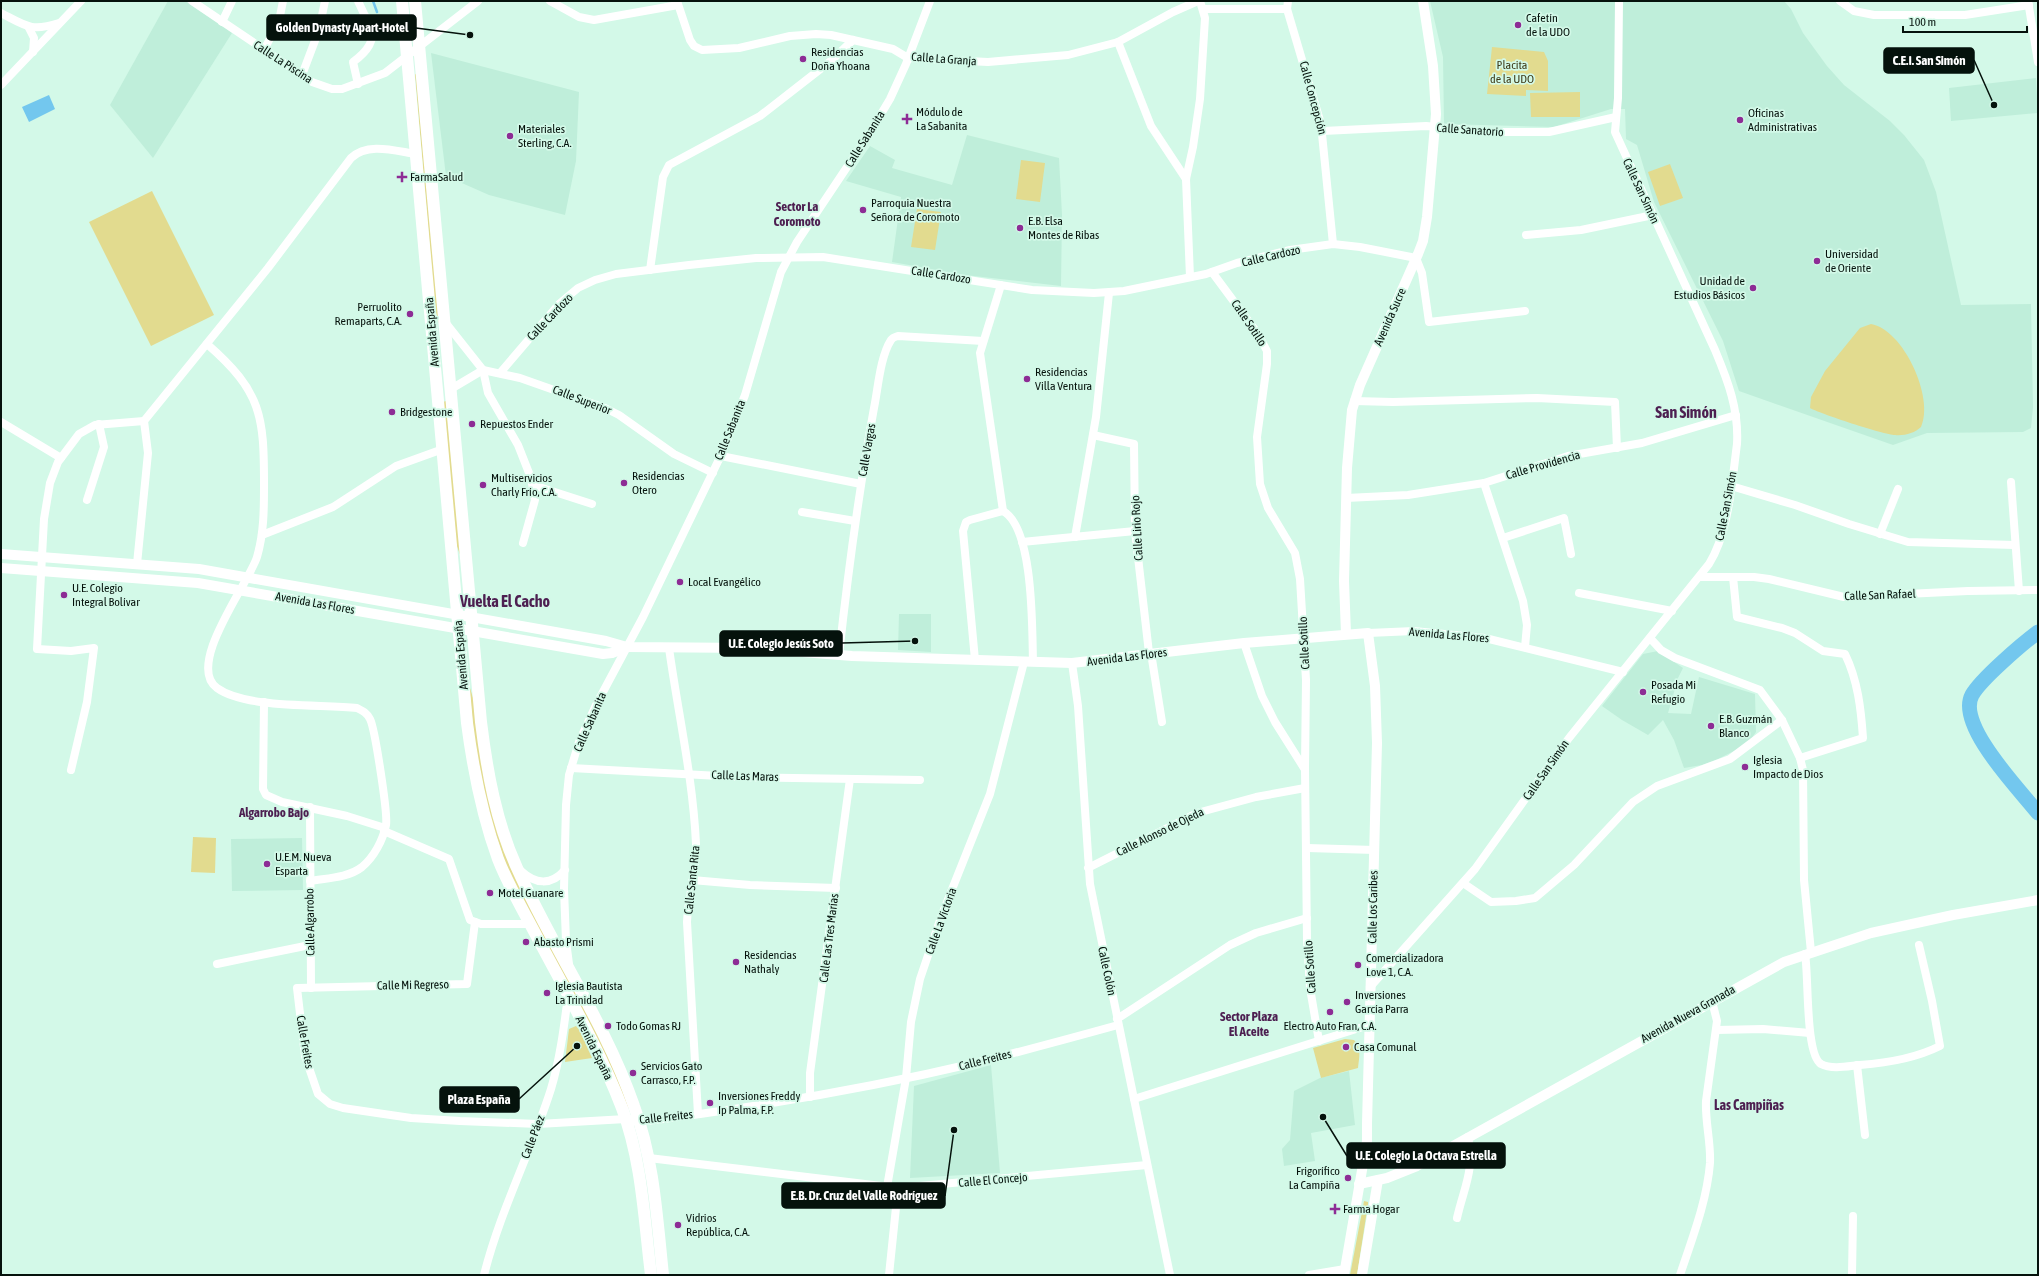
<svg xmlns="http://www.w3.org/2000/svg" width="2039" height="1276" viewBox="0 0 2039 1276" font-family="'Asap Condensed',sans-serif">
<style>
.built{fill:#bfeeda}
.green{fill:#e2db8f}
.water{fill:#73c7ee}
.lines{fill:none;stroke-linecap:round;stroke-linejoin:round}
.stream{stroke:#73c7ee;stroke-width:2.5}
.river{stroke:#73c7ee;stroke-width:15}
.minor{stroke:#fff;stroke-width:8}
.tertiary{stroke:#fff;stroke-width:10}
.secondary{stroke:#fff;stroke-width:12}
.poi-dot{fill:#8d2c95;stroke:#d3f9e8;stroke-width:1.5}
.labels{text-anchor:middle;stroke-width:3.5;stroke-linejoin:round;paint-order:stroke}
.poi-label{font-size:12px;fill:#05120c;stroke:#d3f9e8;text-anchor:start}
.street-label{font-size:12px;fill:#05120c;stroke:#d3f9e8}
.park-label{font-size:12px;fill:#3f3b19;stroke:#d3f9e8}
.neighbourhood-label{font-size:13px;font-weight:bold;fill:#4d1f51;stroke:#d3f9e8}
.quarter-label{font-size:14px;font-weight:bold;fill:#4d1f51;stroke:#d3f9e8}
.district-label{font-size:16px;font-weight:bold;fill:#4d1f51;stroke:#d3f9e8}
.leader{fill:none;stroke:#05120c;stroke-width:1.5}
.callout-dot{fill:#05120c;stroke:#d3f9e8;stroke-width:1.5}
.callout{fill:#05120c;stroke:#05120c;stroke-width:1.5}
.callout-label{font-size:13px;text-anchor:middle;font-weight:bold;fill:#fff}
</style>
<rect width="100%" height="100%" fill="#d3f9e8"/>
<!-- built -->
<g class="built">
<path d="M168,1H185L232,33L153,158L110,105Z"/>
<path d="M1430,1H1784L1791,9L1803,33L1827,66L1844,85L1890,121L1904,135L1924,160L1936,192L1961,305L2031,304L2033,407L2031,428L2023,432L1927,433L1893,445L1739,391L1723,341L1654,202L1637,145L1626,139L1625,109H1611L1554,127L1444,124L1443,57Z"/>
<path d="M431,53L579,92L576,161L565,215L489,195L446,176Z"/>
<path d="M2036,78L2038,113L1951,121L1949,88Z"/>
<path d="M967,135L1059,158L1062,215L1061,286L965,275L892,262L901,197L846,181L870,146L895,160L892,168L952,185Z"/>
<path d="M899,614H931V652L898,650Z"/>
<path d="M1658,651L1683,668L1678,678L1668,713L1691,714L1699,677L1755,694L1756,732L1751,739L1742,747L1718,759L1702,765L1684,768L1674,740L1663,720L1648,735L1622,720L1602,706L1643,654Z"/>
<path d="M302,838L303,890L232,891L231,839Z"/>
<path d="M991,1065L1000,1173L910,1178L914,1086Z"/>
<path d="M1349,1071L1355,1125L1311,1133L1315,1161L1284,1166L1282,1149L1290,1140L1294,1091L1320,1078Z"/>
</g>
<!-- green -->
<g class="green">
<path d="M1492,47L1544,52L1548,61V91L1526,90V96L1487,94Z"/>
<path d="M415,74L417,75L440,327L435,309Z"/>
<path d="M1580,92V117H1531L1530,93Z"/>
<path d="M1021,160L1045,163L1040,202L1016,199Z"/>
<path d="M1670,164L1683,198L1660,206L1648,172Z"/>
<path d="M152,191L214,315L151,346L89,222Z"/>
<path d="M917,209L941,212L935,250L911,247Z"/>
<path d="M1871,324C1903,329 1935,398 1921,427C1915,433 1904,436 1895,435C1885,435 1818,413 1810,408L1811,397L1825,371L1860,328Z"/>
<path d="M446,401L461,557L456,544L443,402Z"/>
<path d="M469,685L475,704L495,817L610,1058L630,1108H628L508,871L490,818L475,746Z"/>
<path d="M193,837L216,838L215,873L191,872Z"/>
<path d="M576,1026L580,1031L592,1058L565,1062L569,1029Z"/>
<path d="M1345,1039L1354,1040C1362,1048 1359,1058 1358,1068L1321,1078L1313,1048Z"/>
<path d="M1364,1201L1368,1202V1204L1357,1275H1350Z"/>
</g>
<!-- water -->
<path class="water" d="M49,95L55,109L29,122L22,107Z"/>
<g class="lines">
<!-- stream -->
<path class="stream" d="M373,1L377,12"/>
<!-- river -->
<path class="river" d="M2038,632C2022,644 1981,679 1972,695C1956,725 2020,790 2038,813"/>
<!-- minor -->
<g class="minor">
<path d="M192,1L312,82L332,89H342L385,73L478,1"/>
<path d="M358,1L365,16L373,22"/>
<path d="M550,1L579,17L594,20L678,5"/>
<path d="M677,1L690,40L694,46L702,50L739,48L790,36L816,34L831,35L893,49L908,58L988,62L1068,55L1118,42L1173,12L1198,1"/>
<path d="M1288,1L1287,9L1321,124L1333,244"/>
<path d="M1840,1L1854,11L1874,15H1965L2029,5"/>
<path d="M2028,1L2038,62"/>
<path d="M1203,9H1287"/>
<path d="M1,13C26,26 31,32 59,23"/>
<path d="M222,22L232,1"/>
<path d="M29,28L34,38L33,52"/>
<path d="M1118,42L1151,126L1186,179"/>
<path d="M264,50L279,21L283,1"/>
<path d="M302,75L319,30L325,1"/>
<path d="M358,84L353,62C368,51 375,41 373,22L403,17"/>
<path d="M1,85L81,1"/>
<path d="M1323,131L1426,126L1489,132H1549L1616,117"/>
<path d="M1526,235L1581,230L1653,215"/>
<path d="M650,270L663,177L669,165L760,116L832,60L853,40"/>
<path d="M1212,272L1258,334L1267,351V364L1257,437L1260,484L1268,508L1295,553L1300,579L1306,680L1305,768L1307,940L1310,988L1319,1041"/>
<path d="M1190,277L1186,179L1193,147L1200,99L1205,18L1200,1"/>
<path d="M1001,285L980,353L1003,511"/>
<path d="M445,322L483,370L488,393L518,445L531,478L535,500L523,543"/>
<path d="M207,344C262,392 264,416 264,485C264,509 264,533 257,557C249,583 185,665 217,688C246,709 320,704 357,708C363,711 367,713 370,719C375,729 388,814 386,825C383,840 374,857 362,867C348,878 327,878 310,881"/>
<path d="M500,373L559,304L578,288L595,280L616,274L689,265L756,258L823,257L1032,290L1094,293L1124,291L1206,274L1237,263L1290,250L1333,244L1360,247L1416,258L1422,273L1429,322L1525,311"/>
<path d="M451,389L483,370L520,378L605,408L619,415L674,454L713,473"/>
<path d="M1354,401L1393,402L1537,398L1615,402L1617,448"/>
<path d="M1,422L61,458"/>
<path d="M1093,435L1134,444L1135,531L1149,653"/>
<path d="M721,456L861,484"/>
<path d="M2011,482L2019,591"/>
<path d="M1484,483L1523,601L1527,625L1525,647"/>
<path d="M533,485L592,504"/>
<path d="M1731,486L1795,505L1849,524L1908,542L2015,545"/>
<path d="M1346,498L1408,495L1484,483L1568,456L1642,443L1736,415"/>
<path d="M87,500L104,447L99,424"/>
<path d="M802,512L855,521"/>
<path d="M1880,534L1898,489"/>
<path d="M262,535L333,507L396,466L443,449"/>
<path d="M1075,537L1096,417L1109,293"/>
<path d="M1503,538L1564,518L1571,554"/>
<path d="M1022,542L1135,531"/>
<path d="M137,564L148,453L144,421L268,268L351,158C368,142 395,151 416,154"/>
<path d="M1700,577H1754L1769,579L1844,597L1968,591L2038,590"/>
<path d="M1733,577L1737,617L1782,628L1795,633L1823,651L1845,654C1858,681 1861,709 1863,738L1800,758"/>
<path d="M1579,593L1672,611"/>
<path d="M1368,633L1414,631L1485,638L1623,672"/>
<path d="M1650,638L1661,650L1675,658L1760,690L1782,720L1800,758L1803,770L1804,880L1811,952"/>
<path d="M1244,643L1262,696L1275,722L1304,768"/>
<path d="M669,648C678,713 693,778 696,844C697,870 688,896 687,922L698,1114"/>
<path d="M1151,653L1162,722"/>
<path d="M839,655C848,572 859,490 874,408C878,389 880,357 891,340C893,337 895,337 898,336L983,341"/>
<path d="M975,660L963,531L966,522L970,520L1003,511C1034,528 1032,629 1033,662"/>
<path d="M1072,663L1078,706L1090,884L1170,1275"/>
<path d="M264,702L263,789L266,795L282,802L347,816L385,828"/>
<path d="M571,768L738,777L920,780"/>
<path d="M71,770L87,702L94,648L71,651L37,649L44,519L50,483L58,462L79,434L95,425L144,421"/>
<path d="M310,807L311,988"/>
<path d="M384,831L449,859L470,920L481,924H530"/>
<path d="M1307,848L1375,850"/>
<path d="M1088,868L1197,813L1256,797L1305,788"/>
<path d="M521,871C535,884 551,886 565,870"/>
<path d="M692,880L750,885L836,888"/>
<path d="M1463,883L1491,902L1516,901L1535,898L1574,865L1633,802L1657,786L1730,759L1782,720"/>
<path d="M475,922L467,984L297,988L305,1056L318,1094L330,1104L343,1108L411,1118L460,1121L538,1124L626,1119L639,1122C752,1108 865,1089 975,1063C1023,1051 1071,1038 1118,1025"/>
<path d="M1805,954C1809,976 1805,1054 1821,1064C1832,1070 1849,1066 1860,1065C1887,1063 1916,1058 1940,1046L1932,1001L1919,945"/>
<path d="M217,964L310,945"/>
<path d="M569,964L566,941L564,889L566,805L569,775L579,742L596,705L643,617L723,451L745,395L781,272L797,242L869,134L890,99L906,64L930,1"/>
<path d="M1370,987L1475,869L1569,738L1709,564C1729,532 1732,481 1737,444C1739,410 1728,381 1715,350L1615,132L1618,98L1619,1"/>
<path d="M1117,1019L1230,945L1256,933L1307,918"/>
<path d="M1716,1030L1763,1029L1810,1033"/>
<path d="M1857,1065L1865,1135"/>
<path d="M810,1097V1073L850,779"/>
<path d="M1134,1099L1369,1025"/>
<path d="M649,1158L898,1188L1147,1165"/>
<path d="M887,1187L906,1078L911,1022L920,979L941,917L990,794L1024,662"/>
<path d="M1457,1218C1464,1187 1475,1170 1468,1137"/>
<path d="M484,1275C500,1211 531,1152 551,1089C560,1059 564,1027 568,996"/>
<path d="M889,1275L898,1188"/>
<path d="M1309,1275L1345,1269"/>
<path d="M1680,1275C1692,1239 1707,1201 1710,1163C1711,1142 1705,1122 1706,1101L1717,1021L1712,1001"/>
<path d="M1852,1275L1853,1216"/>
</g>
<!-- tertiary -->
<g class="tertiary">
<path d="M1,554L199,569L606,641L627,647L753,648L852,656L1072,663L1244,643L1368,633L1375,686L1377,743L1367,1124V1141L1344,1275"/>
<path d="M1,568L198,583L603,654L612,653L627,647"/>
<path d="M1346,634L1344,581L1347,468L1352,410L1360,385L1418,254L1423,241L1427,217L1436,114L1433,66L1423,1"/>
<path d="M1359,1184L1387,1178L1417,1166L1784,962L1871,933L1953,915L2038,900"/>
<path d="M1362,1275L1378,1180"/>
</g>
<!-- secondary -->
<g class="secondary">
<path d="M402,1L467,723C473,769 482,815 498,859C508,885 523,910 536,935C566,992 599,1048 622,1108C642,1161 644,1219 651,1275"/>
<path d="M415,1L481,722C487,771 496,822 517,868C553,949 605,1022 634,1106C654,1160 657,1218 663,1275"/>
</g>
</g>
<!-- markers -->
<g class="poi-dot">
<circle cx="1518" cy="25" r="4"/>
<circle cx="803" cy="59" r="4"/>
<path d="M905 113h4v4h4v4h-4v4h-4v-4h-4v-4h4z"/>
<circle cx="1740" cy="120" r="4"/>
<circle cx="510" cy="136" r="4"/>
<path d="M400 171h4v4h4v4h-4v4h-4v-4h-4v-4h4z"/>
<circle cx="863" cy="210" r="4"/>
<circle cx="1020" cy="228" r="4"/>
<circle cx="1817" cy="261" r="4"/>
<circle cx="1753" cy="288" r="4"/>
<circle cx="410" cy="314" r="4"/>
<circle cx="1027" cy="379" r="4"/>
<circle cx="392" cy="412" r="4"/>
<circle cx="472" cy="424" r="4"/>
<circle cx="624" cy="483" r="4"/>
<circle cx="483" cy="485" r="4"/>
<circle cx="680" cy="582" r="4"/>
<circle cx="64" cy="595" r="4"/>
<circle cx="1643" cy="692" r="4"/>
<circle cx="1711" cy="726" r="4"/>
<circle cx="1745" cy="767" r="4"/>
<circle cx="267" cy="864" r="4"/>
<circle cx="490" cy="893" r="4"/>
<circle cx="526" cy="942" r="4"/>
<circle cx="736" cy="962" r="4"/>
<circle cx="1358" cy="965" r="4"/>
<circle cx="547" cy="993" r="4"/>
<circle cx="1347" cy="1002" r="4"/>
<circle cx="1330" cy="1012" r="4"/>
<circle cx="608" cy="1026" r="4"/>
<circle cx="1346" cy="1047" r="4"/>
<circle cx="633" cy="1073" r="4"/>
<circle cx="710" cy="1103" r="4"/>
<circle cx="1348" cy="1178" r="4"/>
<path d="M1333 1203h4v4h4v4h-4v4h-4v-4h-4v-4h4z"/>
<circle cx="678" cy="1225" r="4"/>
</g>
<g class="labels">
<!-- poi labels -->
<g class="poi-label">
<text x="1526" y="22">Cafetín<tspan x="1526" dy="14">de la UDO</tspan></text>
<text x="811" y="56">Residencias<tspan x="811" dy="14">Doña Yhoana</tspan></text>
<text x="916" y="116">Módulo de<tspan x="916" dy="14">La Sabanita</tspan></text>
<text x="1748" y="117">Oficinas<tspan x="1748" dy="14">Administrativas</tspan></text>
<text x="518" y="133">Materiales<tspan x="518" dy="14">Sterling, C.A.</tspan></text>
<text x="410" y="181">FarmaSalud</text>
<text x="871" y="207">Parroquia Nuestra<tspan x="871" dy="14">Señora de Coromoto</tspan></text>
<text x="1028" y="225">E.B. Elsa<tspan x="1028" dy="14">Montes de Ribas</tspan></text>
<text x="1825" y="258">Universidad<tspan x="1825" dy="14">de Oriente</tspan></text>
<text x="1745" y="285" text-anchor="end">Unidad de<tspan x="1745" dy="14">Estudios Básicos</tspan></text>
<text x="402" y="311" text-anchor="end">Perruolito<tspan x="402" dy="14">Remaparts, C.A.</tspan></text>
<text x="1035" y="376">Residencias<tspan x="1035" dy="14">Villa Ventura</tspan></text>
<text x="400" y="416">Bridgestone</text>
<text x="480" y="428">Repuestos Ender</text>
<text x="632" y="480">Residencias<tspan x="632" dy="14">Otero</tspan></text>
<text x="491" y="482">Multiservicios<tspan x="491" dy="14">Charly Frío, C.A.</tspan></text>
<text x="688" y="586">Local Evangélico</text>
<text x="72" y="592">U.E. Colegio<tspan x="72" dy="14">Integral Bolívar</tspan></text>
<text x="1651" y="689">Posada Mi<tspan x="1651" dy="14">Refugio</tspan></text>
<text x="1719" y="723">E.B. Guzmán<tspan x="1719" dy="14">Blanco</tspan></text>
<text x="1753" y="764">Iglesia<tspan x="1753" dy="14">Impacto de Dios</tspan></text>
<text x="275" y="861">U.E.M. Nueva<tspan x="275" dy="14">Esparta</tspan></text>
<text x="498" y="897">Motel Guanare</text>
<text x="534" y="946">Abasto Prismi</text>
<text x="744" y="959">Residencias<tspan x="744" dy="14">Nathaly</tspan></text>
<text x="1366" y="962">Comercializadora<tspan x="1366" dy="14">Love 1, C.A.</tspan></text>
<text x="555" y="990">Iglesia Bautista<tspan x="555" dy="14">La Trinidad</tspan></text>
<text x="1355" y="999">Inversiones<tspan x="1355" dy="14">García Parra</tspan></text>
<text x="616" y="1030">Todo Gomas RJ</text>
<text x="1330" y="1030" text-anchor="middle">Electro Auto Fran, C.A.</text>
<text x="1354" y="1051">Casa Comunal</text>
<text x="641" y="1070">Servicios Gato<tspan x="641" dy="14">Carrasco, F.P.</tspan></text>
<text x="718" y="1100">Inversiones Freddy<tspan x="718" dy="14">Ip Palma, F.P.</tspan></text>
<text x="1340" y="1175" text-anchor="end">Frigorífico<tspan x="1340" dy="14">La Campiña</tspan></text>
<text x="1343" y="1213">Farma Hogar</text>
<text x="686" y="1222">Vidrios<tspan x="686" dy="14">República, C.A.</tspan></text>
</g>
<!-- street labels -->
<g class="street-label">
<text transform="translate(944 59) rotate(4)" y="4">Calle La Granja</text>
<text transform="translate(283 62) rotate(33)" y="4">Calle La Piscina</text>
<text transform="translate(1313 98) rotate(75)" y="4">Calle Concepción</text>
<text transform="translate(1470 130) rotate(4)" y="4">Calle Sanatorio</text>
<text transform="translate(865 139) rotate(-58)" y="4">Calle Sabanita</text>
<text transform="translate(1641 191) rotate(65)" y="4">Calle San Simón</text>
<text transform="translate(1271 256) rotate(-13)" y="4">Calle Cardozo</text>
<text transform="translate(941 275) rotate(9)" y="4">Calle Cardozo</text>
<text transform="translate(550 317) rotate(-46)" y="4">Calle Cardozo</text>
<text transform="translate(1390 317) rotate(-66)" y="4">Avenida Sucre</text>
<text transform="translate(1249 323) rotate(56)" y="4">Calle Sotillo</text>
<text transform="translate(432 332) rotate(-95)" y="4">Avenida España</text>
<text transform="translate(582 400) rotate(21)" y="4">Calle Superior</text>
<text transform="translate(730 430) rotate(-68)" y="4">Calle Sabanita</text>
<text transform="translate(867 450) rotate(-80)" y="4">Calle Vargas</text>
<text transform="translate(1543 465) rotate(-16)" y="4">Calle Providencia</text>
<text transform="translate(1726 506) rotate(-79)" y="4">Calle San Simón</text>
<text transform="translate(1137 528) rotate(-93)" y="4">Calle Lirio Rojo</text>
<text transform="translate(1880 595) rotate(-2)" y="4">Calle San Rafael</text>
<text transform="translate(315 603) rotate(10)" y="4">Avenida Las Flores</text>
<text transform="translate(1449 635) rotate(5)" y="4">Avenida Las Flores</text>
<text transform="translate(1304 643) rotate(-93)" y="4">Calle Sotillo</text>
<text transform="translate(461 655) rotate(-95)" y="4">Avenida España</text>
<text transform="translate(1127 657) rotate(-7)" y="4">Avenida Las Flores</text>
<text transform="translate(590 722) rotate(-66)" y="4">Calle Sabanita</text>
<text transform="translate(1546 770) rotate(-55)" y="4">Calle San Simón</text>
<text transform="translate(745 776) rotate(2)" y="4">Calle Las Maras</text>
<text transform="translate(1160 832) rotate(-26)" y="4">Calle Alonso de Ojeda</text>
<text transform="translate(692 880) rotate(-84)" y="4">Calle Santa Rita</text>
<text transform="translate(1373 907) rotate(-89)" y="4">Calle Los Caribes</text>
<text transform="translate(941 921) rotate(-70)" y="4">Calle La Victoria</text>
<text transform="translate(310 922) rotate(-91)" y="4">Calle Algarrobo</text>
<text transform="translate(829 938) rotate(-83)" y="4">Calle Las Tres Marías</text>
<text transform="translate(1310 967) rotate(-94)" y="4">Calle Sotillo</text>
<text transform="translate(1107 971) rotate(78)" y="4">Calle Colón</text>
<text transform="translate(413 985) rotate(-1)" y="4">Calle Mi Regreso</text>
<text transform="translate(1688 1014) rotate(-29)" y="4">Avenida Nueva Granada</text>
<text transform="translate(305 1042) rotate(80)" y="4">Calle Freites</text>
<text transform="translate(594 1048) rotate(64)" y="4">Avenida España</text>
<text transform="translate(985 1060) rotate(-14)" y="4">Calle Freites</text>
<text transform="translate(666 1117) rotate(-6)" y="4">Calle Freites</text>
<text transform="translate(533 1137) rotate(-69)" y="4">Calle Páez</text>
<text transform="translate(993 1180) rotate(-5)" y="4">Calle El Concejo</text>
</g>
<!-- park labels -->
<g class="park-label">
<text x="1512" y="69">Placita<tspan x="1512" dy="14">de la UDO</tspan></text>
</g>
<!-- neighbourhood labels -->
<g class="neighbourhood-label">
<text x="797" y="211">Sector La<tspan x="797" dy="15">Coromoto</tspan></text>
<text x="274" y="817">Algarrobo Bajo</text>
<text x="1249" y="1021">Sector Plaza<tspan x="1249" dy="15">El Aceite</tspan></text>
</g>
<!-- quarter labels -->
<g class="quarter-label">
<text x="1749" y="1110">Las Campiñas</text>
</g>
<!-- district labels -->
<g class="district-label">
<text x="1686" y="418">San Simón</text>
<text x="505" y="607">Vuelta El Cacho</text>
</g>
</g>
<!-- callouts -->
<path class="leader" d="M470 35L416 28M1994 105L1974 60M915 641L842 643M577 1046L519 1099M1323 1117L1347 1156M954 1130L945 1196"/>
<g class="callout-dot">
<circle cx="470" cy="35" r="4"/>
<circle cx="1994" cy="105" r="4"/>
<circle cx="915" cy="641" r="4"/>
<circle cx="577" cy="1046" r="4"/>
<circle cx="1323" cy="1117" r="4"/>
<circle cx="954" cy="1130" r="4"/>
</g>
<g class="callout">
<rect x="267" y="15" width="149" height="25" rx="4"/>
<rect x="1884" y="48" width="90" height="25" rx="4"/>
<rect x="720" y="631" width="122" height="25" rx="4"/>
<rect x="440" y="1087" width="79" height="25" rx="4"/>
<rect x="1347" y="1143" width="158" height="25" rx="4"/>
<rect x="782" y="1183" width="163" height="25" rx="4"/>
</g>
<g class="callout-label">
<text x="342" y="32">Golden Dynasty Apart-Hotel</text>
<text x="1929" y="65">C.E.I. San Simón</text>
<text x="781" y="648">U.E. Colegio Jesús Soto</text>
<text x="479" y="1104">Plaza España</text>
<text x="1426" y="1160">U.E. Colegio La Octava Estrella</text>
<text x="864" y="1200">E.B. Dr. Cruz del Valle Rodríguez</text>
</g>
<!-- border -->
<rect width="2039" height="1276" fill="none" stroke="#05120c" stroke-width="4"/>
<!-- scale -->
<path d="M1903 26v6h124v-6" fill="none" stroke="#05120c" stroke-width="2"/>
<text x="1909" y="26" font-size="12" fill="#05120c" stroke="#d3f9e8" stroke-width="3" paint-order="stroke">100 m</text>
</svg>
